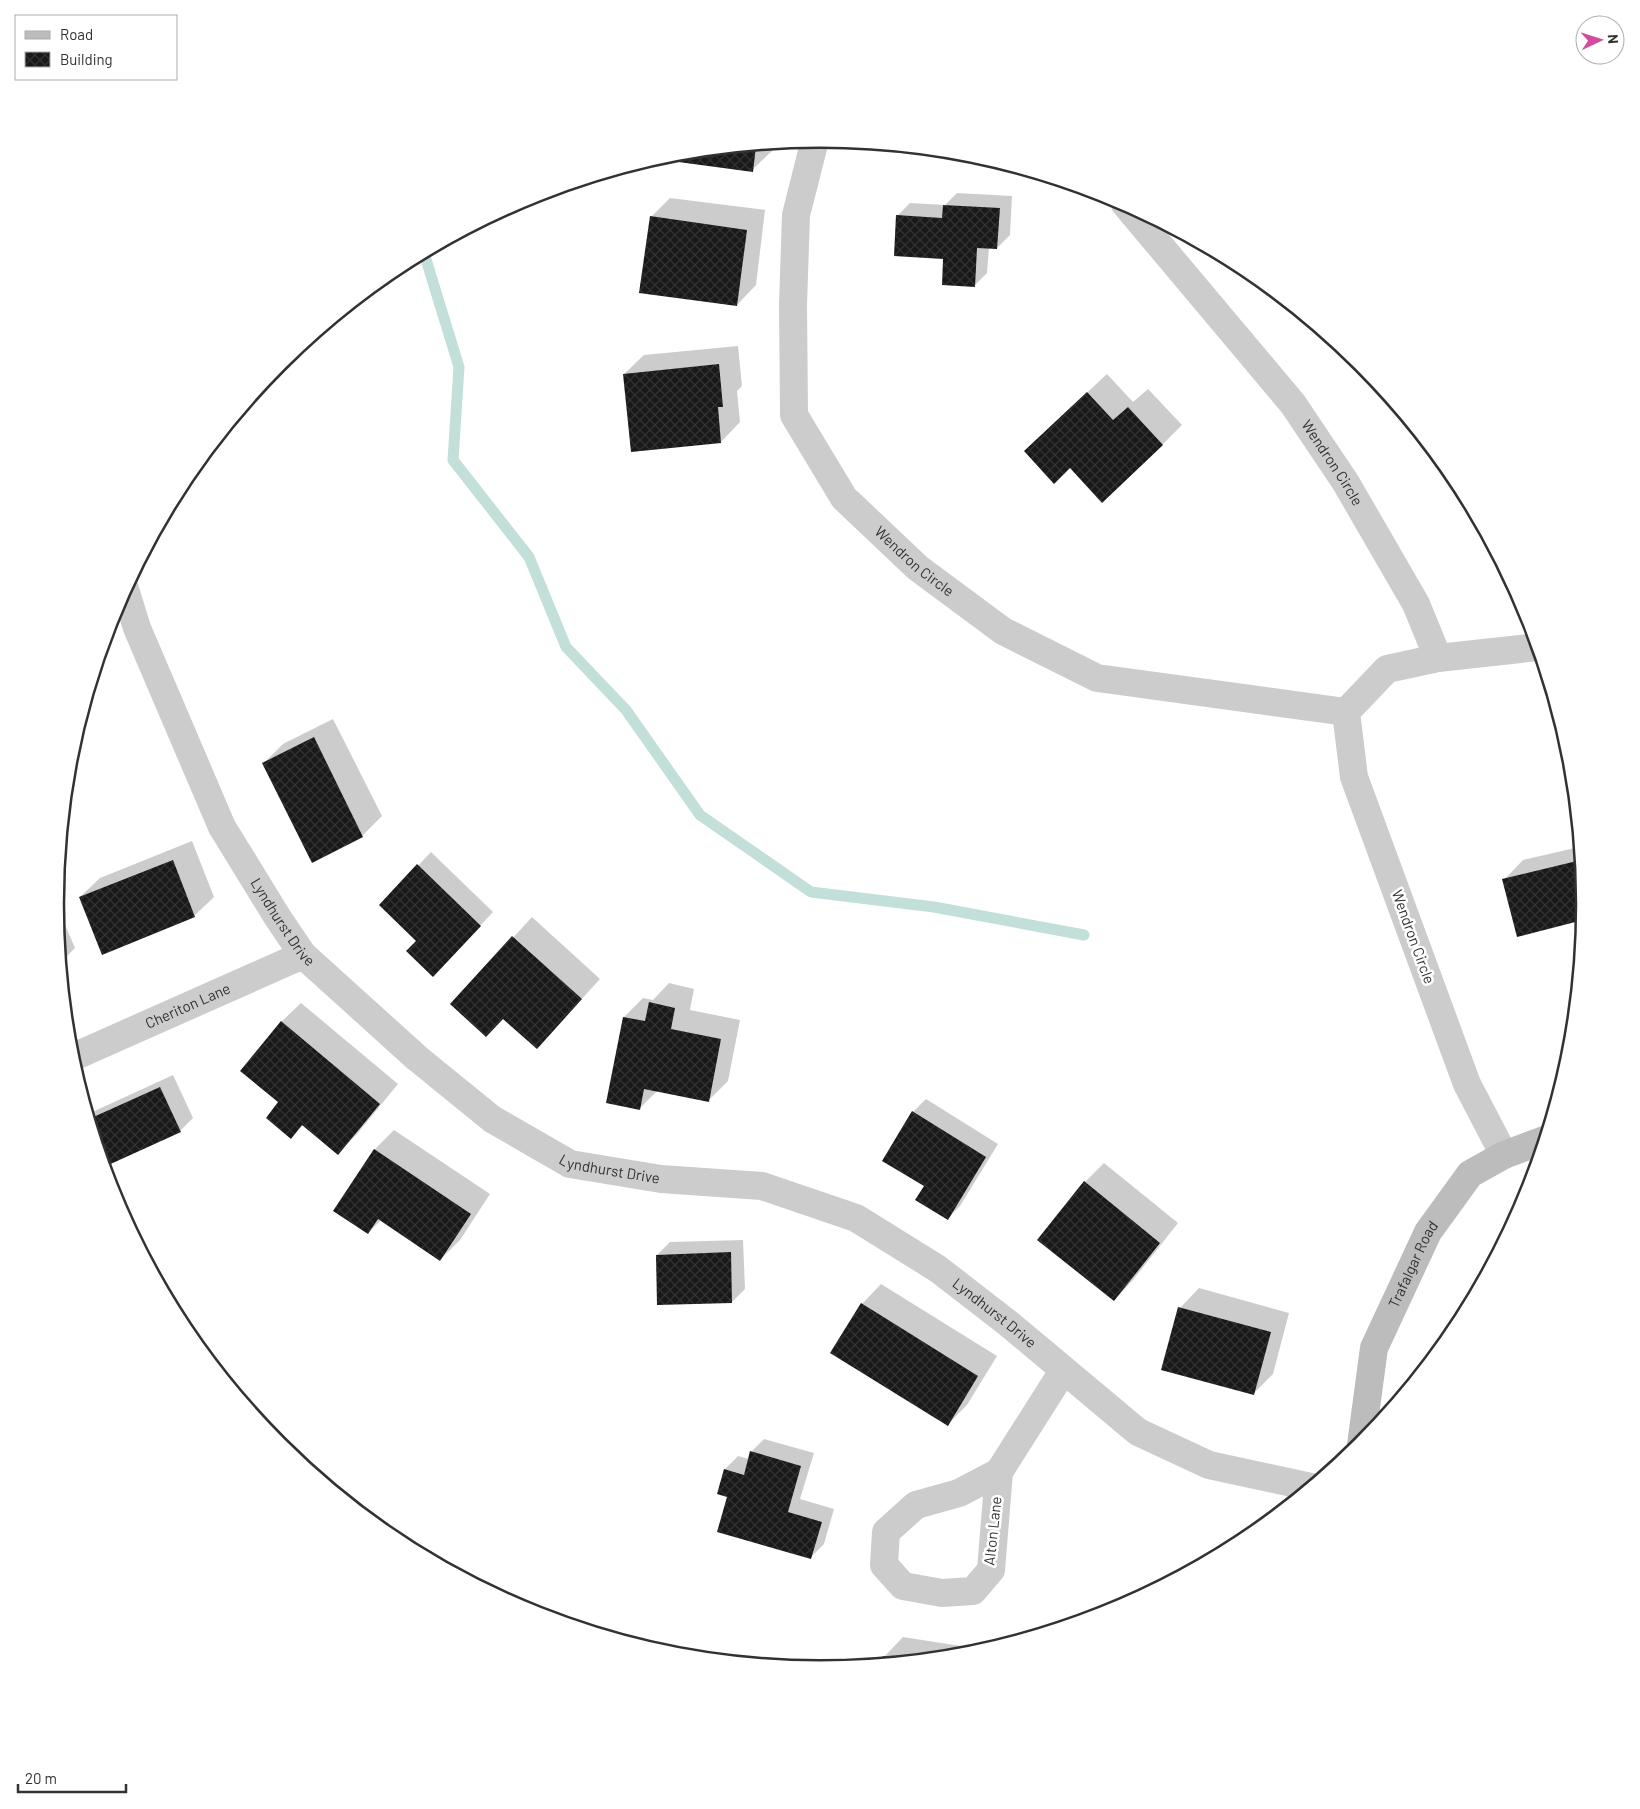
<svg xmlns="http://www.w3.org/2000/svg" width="1640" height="1809" viewBox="0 0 1640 1809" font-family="Barlow,sans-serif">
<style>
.shadow{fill:#0003}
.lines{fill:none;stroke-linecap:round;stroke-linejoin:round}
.stream{stroke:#c2dfda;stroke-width:11}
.building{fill:url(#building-cross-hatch)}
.street{stroke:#ccc;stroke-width:28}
.secondary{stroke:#bcbcbc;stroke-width:28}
.labels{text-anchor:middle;stroke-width:5;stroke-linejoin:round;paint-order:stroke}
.street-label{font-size:15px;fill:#323232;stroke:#fff}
.rim{fill:none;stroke:#323232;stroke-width:2.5}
</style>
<defs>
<pattern id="building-cross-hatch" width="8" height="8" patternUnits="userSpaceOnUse" patternTransform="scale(1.25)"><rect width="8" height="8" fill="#191919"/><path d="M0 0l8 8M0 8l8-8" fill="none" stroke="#323232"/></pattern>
</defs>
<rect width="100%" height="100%" fill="#fff"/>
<!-- shadow -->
<g class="shadow">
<path d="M773,144L772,151L752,170L659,158L671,154Z"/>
<path d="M957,193L1012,196L1010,235L997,248H989L987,273L974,286L897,216L910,203L945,205Z"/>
<path d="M670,198L765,210L756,285L737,305L651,217Z"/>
<path d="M738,346L742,386L737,391L740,422L721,442L624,374L644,355Z"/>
<path d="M1107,374L1133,402L1148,389L1182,425L1162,445L1045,432Z"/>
<path d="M249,400L250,409L230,428H226Z"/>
<path d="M333,719L382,816L362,836L313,861L264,763L283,744Z"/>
<path d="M192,841L214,897L194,916L80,897L100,878Z"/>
<path d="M1579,847L1585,904L1584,919L1518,935L1504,880L1523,860Z"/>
<path d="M431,852L493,912L446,962L418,941L381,905Z"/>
<path d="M55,902L75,948L61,962L55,904Z"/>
<path d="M532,917L600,979L537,1048L503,1018L452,1004Z"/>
<path d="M669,983L694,989L690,1010L740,1020L728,1081L708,1101L658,1090L640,1108L624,1017L643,998L653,1000Z"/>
<path d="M301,1003L398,1084L357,1134L338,1153L303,1125L291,1137L280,1102L281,1022Z"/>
<path d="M173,1075L193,1118L180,1131L104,1166L88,1114Z"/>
<path d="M926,1099L998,1144L960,1206L947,1219L925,1185L913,1112Z"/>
<path d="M394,1130L490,1194L460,1240L440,1260L381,1220L368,1233L375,1149Z"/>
<path d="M1104,1163L1178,1223L1133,1280L1114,1300L1085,1182Z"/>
<path d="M743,1240L745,1289L732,1302L657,1255L670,1242Z"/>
<path d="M881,1284L997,1356L967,1405L947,1425L862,1304Z"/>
<path d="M1199,1288L1289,1313L1273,1374L1254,1393L1180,1308Z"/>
<path d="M764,1439L814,1453L800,1499L834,1509L824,1544L811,1557L729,1496L725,1469L738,1456L749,1459L751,1452Z"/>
<path d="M903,1637L980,1649L979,1652L969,1655L883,1663L884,1657Z"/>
</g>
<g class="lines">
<!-- stream -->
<path class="stream" d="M424,253L459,367L453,460L529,557L566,647L626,710L700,815L811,892L934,907L1084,935"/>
</g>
<!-- building -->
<g class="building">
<path d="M756,146L753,172L656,159L671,154Z"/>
<path d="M943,205L1000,208L997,249L977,248L975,287L942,285L943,259L894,256L896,215L942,218Z"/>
<path d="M650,216L747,230L737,306L639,293Z"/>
<path d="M719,364L723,407H718L721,443L631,452L623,374Z"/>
<path d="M1087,392L1113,420L1128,407L1163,445L1102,503L1070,468L1054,484L1024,451Z"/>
<path d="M314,737L363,837L312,863L262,763Z"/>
<path d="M173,860L195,917L102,955L79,897Z"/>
<path d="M1581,860L1585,904L1583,920L1517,937L1502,879Z"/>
<path d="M417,864L481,926L433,977L406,951L416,941L379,905Z"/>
<path d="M512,936L582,999L537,1049L503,1019L486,1037L450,1004Z"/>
<path d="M649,1002L675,1008L671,1029L721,1039L709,1102L644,1089L640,1110L606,1103L623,1017L645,1021Z"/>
<path d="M281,1021L380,1104L338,1155L302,1125L291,1139L266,1118L278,1102L240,1071Z"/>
<path d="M160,1087L181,1132L104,1167L89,1119Z"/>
<path d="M912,1111L986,1157L948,1220L915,1200L924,1186L882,1161Z"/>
<path d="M374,1149L471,1214L440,1261L378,1219L368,1234L333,1211Z"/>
<path d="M1084,1181L1160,1243L1114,1301L1037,1240Z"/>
<path d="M731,1252L732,1303L657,1305L656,1255Z"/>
<path d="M861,1303L978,1376L948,1426L830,1353Z"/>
<path d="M1178,1307L1271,1332L1254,1395L1161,1370Z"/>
<path d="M750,1451L801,1466L788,1512L822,1522L811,1559L717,1532L727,1497L717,1494L724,1469L744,1475Z"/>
<path d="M883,1656L909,1660V1661L881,1663Z"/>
</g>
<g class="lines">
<!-- street -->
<g class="street">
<path id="s1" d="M815,140L796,215L793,305L794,415L844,498L918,568L1003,631L1097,678L1346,712"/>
<path id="s2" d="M1125,204L1293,404L1346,483L1416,604L1438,658"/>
<path id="s3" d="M125,589L137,628L222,827L278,918L303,955L417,1058L492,1119L570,1164L661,1179L762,1186L856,1218L938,1269L1009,1324L1138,1432L1209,1465L1311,1487"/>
<path id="s4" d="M71,1058L303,955"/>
<path d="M1504,1155L1467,1084L1354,777L1346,712L1387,669L1438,658L1538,647"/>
<path d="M999,1472L991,1570L973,1591L942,1593L903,1586L884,1565L886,1532L916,1505L959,1493L999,1472L1063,1371"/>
</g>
<!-- secondary -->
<path class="secondary" id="s5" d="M1361,1445L1374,1348L1428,1232L1470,1174L1504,1155L1544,1140"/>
</g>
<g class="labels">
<!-- street labels -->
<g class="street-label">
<text dy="5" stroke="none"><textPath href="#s2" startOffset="332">Wendron Circle</textPath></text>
<text dy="5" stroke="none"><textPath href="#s1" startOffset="469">Wendron Circle</textPath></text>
<text dy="5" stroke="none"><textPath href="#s3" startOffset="370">Lyndhurst Drive</textPath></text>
<text transform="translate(1413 937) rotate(70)" y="5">Wendron Circle</text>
<text dy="5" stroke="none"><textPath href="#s4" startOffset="128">Cheriton Lane</textPath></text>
<text dy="5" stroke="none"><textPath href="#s3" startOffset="789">Lyndhurst Drive</textPath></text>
<text dy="5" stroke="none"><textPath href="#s5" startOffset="190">Trafalgar Road</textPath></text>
<text dy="5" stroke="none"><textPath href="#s3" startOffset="1210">Lyndhurst Drive</textPath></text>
<text transform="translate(993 1531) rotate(-84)" y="5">Alton Lane</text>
</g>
</g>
<!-- crop -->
<path d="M0 0H1640V1809H0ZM64 904a756 756 0 1 1 1512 0a756 756 0 1 1-1512 0Z" fill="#fff" fill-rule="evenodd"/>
<path class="rim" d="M64 904a756 756 0 1 1 1512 0a756 756 0 1 1-1512 0Z"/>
<!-- legend -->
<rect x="15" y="15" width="162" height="65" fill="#ffffff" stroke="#adadad"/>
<rect x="25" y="31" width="25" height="8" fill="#bcbcbc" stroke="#adadad"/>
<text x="60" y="40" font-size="15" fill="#323232">Road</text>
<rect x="25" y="52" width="25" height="15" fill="url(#building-cross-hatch)" stroke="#adadad"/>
<text x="60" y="65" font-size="15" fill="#323232">Building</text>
<!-- north arrow -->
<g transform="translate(1600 40) rotate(86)"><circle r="24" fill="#ffffff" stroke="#adadad"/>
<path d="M0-4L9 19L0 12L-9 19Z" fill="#d14c9e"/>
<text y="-8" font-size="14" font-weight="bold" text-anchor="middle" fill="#323232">N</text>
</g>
<!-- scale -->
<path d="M18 1784v8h108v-8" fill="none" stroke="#323232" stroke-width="2.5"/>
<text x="25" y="1784" font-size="15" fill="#323232" stroke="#ffffff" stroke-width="4" paint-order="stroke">20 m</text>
</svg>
